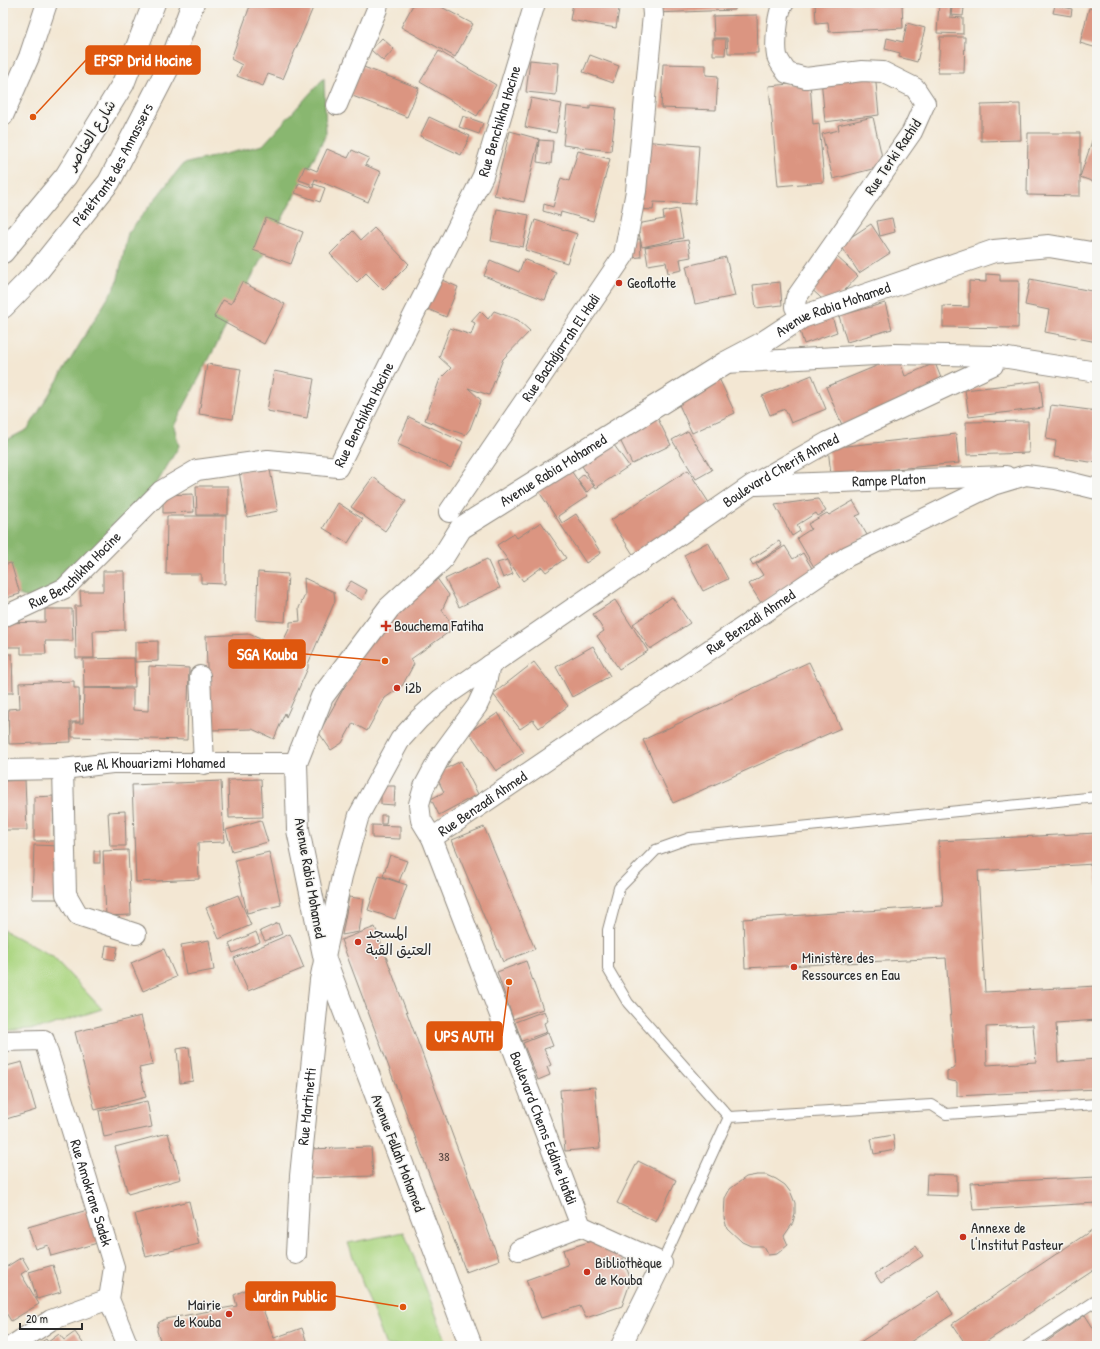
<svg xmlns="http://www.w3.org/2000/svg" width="1100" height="1349" viewBox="0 0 1100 1349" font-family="'Patrick Hand','Playpen Sans Arabic',sans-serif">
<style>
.green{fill:#acd681;stroke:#6c8056}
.forest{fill:#89b76f;stroke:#5a714d}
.building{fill:#db9581;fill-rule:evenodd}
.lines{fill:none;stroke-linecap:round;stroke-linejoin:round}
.service-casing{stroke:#8f897f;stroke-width:12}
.minor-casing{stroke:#8f897f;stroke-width:22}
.primary-casing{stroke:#8f897f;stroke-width:24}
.trunk-casing{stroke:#8f897f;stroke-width:24}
.service{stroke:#fff;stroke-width:10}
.minor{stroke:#fff;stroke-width:20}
.primary{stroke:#fff;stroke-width:22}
.trunk{stroke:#fff;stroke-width:22}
.poi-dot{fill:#c8321e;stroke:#f6f6f2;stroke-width:1.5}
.labels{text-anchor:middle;stroke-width:3;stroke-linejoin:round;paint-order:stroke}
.number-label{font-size:13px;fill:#574640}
.street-label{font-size:15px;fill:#2b2b2b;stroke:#f6f6f2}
.poi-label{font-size:15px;fill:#2b2b2b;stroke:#f6f6f2;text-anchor:start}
.leader{fill:none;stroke:#df570e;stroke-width:1.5}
.callout-dot{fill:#df570e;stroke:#f6f6f2;stroke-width:1.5}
.callout{fill:#df570e;stroke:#df570e;stroke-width:1.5}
.callout-label{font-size:16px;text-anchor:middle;font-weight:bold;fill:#fff}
</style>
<rect width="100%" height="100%" fill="#f6f6f2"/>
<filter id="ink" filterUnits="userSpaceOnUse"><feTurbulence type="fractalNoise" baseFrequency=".025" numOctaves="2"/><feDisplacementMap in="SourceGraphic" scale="8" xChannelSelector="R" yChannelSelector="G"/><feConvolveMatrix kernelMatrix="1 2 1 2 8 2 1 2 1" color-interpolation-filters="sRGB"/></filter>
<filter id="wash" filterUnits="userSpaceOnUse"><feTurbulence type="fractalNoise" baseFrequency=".012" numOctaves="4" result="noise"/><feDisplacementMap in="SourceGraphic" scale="16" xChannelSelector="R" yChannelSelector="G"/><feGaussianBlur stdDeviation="0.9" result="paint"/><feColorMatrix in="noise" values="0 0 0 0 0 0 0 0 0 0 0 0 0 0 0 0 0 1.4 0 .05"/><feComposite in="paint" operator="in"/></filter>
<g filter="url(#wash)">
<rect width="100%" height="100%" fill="#f3e7d3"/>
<!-- green -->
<g class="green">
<path d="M3,930L52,956L102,1009L42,1028L3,1031Z"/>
<path d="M404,1232L447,1343L448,1346H386L348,1243Z"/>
</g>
<!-- forest -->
<path class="forest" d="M324,78L326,135L174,426L179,446L134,522L41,603L14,593H3V442L28,429L117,283L128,233L183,164L263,145Z"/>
<g id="blocks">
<!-- building -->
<g class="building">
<path d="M251,3H315L283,79L268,74L263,86L237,76L242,65L231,59Z"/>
<path d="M414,3H434L473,24L455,57L401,27Z"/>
<path d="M573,3H620L616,28L570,20Z"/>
<path d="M655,3H735V10L655,13Z"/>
<path d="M815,3H902L903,28L829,32L828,22L816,23Z"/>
<path d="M939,3H965V7L951,6L950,17L963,18V34L937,33Z"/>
<path d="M1055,5L1072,9L1071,16L1053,13Z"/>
<path d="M952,7L964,8L963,16L951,15Z"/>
<path d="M1089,8L1097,10V48L1080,43Z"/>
<path d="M757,15L758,53H728L727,38H714L713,16Z"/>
<path d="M907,23L925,28L917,62L899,57L900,53L885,49L887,38L903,42Z"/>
<path d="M940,37H965L964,73H938Z"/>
<path d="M382,38L394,49L383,61L371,50Z"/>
<path d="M713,39H726L725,55H713Z"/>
<path d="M439,51L496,85L477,116L420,82Z"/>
<path d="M590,55L619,66L613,83L583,72Z"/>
<path d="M530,60L559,63L556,95L526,92Z"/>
<path d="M663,64L706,65V75L718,76L716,110L661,108Z"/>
<path d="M361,66L419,88L407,117L350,95Z"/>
<path d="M875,73L879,115L825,122L821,78Z"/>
<path d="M810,82L813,124L819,123L824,182L778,186L769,86Z"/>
<path d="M531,98L562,104L556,133L525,127Z"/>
<path d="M1020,104L1021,140L981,141V105Z"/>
<path d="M590,105L616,108L611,151L563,145L567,106L590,109Z"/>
<path d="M463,116L483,123L479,134L459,127Z"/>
<path d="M429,117L470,136L461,155L420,136Z"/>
<path d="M873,117L884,166L833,179L822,134L839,130L838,125Z"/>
<path d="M510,131L539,139L524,202L494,195Z"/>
<path d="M1028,133H1080V196L1027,195Z"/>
<path d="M1093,138L1097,139V183L1080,177Z"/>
<path d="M539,140L553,141L551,164L537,162Z"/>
<path d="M642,141L699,146L695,204L654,202L653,210L637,209Z"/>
<path d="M327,149L348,158L352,150L369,158L365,165L381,172L368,202L315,179L313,185L299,180L305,166L317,171Z"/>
<path d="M578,151L610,159L593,221L561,212L560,216L543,211L544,204L553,207L561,178L569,181Z"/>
<path d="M299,183L313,188L314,184L325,188L320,202L295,193Z"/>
<path d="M497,209L529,215L523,247L491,241Z"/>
<path d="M678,209L683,238L642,247L637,224L664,219L663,212Z"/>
<path d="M266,218L303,232L291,264L253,250Z"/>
<path d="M892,218L895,232L880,236L877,221Z"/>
<path d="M535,220L577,234L567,263L525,250Z"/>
<path d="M871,224L890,253L859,273L840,244Z"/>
<path d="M374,228L409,264L383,290L366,273L357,282L330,254L353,231L361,240Z"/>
<path d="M640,239L641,257L629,258L627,240Z"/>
<path d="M688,240L691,257L680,259L682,270L668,273L666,262L648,265L645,247Z"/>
<path d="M836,256L858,276L830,306L808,286Z"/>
<path d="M726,257L735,296L695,304L686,266Z"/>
<path d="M524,259L556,272L545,300L484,276L490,260L519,272Z"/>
<path d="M986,274L1000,275V281H1019L1018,328L943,327V306L969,307V281L986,282Z"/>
<path d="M435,277L458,287L446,317L423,307Z"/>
<path d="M1030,279L1097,292V342L1045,332L1049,310L1025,305Z"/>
<path d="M242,282L285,304L264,344L214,317L223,300L231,304Z"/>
<path d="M780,282L782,305L756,308L753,285Z"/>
<path d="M885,303L892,329L847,342L839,316Z"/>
<path d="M480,311L488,319L494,311L518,320L530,331L503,359L489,395L468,388L481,400L470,429L465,435L425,420L440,379L451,368L439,357L450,328L471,335L475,323L471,321Z"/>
<path d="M832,317L837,332L804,344L799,328Z"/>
<path d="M898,357L905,376L935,363L943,383L842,425L826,387Z"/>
<path d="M207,364L241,369L233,419L199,414Z"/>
<path d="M274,371L314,379L307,418L267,411Z"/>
<path d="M812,375L826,409L791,423L785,409L770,415L762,396Z"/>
<path d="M718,376L735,413L692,433L675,396Z"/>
<path d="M1040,381L1043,408L969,417L965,390Z"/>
<path d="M1051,405L1097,411V463L1054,457L1056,441L1046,439Z"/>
<path d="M656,415L671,445L632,464L617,434Z"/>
<path d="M409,417L463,442L451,468L397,444Z"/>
<path d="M1028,421L1029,453L967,455L966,422Z"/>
<path d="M688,431L712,470L696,479L672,440Z"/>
<path d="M956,434L959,463L831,475L828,448Z"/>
<path d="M614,445L629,466L596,488L582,466Z"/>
<path d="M566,463L588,496L558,516L562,523L576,514L601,553L586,563L534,484Z"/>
<path d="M269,465L278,511L247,517L239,471Z"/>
<path d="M688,470L713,509L636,559L611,520Z"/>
<path d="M584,474L594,486L587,492L577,480Z"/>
<path d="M373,477L406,501L385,531L351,507Z"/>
<path d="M196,486H228V515H197Z"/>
<path d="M193,494L194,512L163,513V495Z"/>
<path d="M818,499L826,511L818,516L816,513L797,525L800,531L792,536L775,505Z"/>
<path d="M853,501L861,514L856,516L867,535L814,567L797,538L811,529L808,524L827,513L829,515Z"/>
<path d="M338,503L363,519L348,543L323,528Z"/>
<path d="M167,516H226L225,584L201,583V574H166Z"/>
<path d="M541,522L566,558L546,572L542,567L523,581L497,545L514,534L517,538Z"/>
<path d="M779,541L782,546L753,565L750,560Z"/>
<path d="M708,542L728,579L703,591L684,555Z"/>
<path d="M785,546L793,559L803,553L813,570L761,603L749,584L763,575L756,564Z"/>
<path d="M487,559L500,588L459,607L445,579Z"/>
<path d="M507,560L513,574L503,578L497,563Z"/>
<path d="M11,563L20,594L3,599V565Z"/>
<path d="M103,571H124L125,630L93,631L94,658H76L75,606H81L80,591H103Z"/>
<path d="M258,572L288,574L285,622L256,620Z"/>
<path d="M436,577L449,595L442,610L453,626L449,632L411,659L414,664L402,686L385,698L367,731L353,723L342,743L331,750L319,733L381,620Z"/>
<path d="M304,578L334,592L335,601L308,664V668L286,717L285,713L274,739L252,729L209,730L206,636L249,634L280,648L290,627V622L300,621L299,608L305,595Z"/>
<path d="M351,581L367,590L362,600L345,590Z"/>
<path d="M672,597L690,623L650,649L633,624Z"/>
<path d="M615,600L648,651L619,669L597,636L604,631L593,614Z"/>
<path d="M45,609H72L73,641H45L46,654H21V647H3V623L45,622Z"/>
<path d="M158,641V661L135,662V642Z"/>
<path d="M593,646L610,676L572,697L556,667Z"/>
<path d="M3,654H12L13,693H3Z"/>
<path d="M134,658L135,687L84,688L83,659Z"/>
<path d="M534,662L568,706L539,728L533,720L520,729L493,694Z"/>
<path d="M809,662L841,728L673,803L643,740Z"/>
<path d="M149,666L189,668L187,740L72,737V723H83L84,688L133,689V710L148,711Z"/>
<path d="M74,681V688H79L80,722H70L71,742L9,744L8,709L20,708L19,683Z"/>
<path d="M498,713L524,753L496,771L469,732Z"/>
<path d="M461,761L478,794L439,815L431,799L444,792L435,774Z"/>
<path d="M261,779L263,817L229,818L228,780Z"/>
<path d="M25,780L27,830H3V781Z"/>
<path d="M221,781L224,842L198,843L199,879L136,882L132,785Z"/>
<path d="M381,786H395L394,805L381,804Z"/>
<path d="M53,796L54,841H34V797Z"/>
<path d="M125,811L126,846H110L108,812Z"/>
<path d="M381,815H387L386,824H381Z"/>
<path d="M261,820L268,842L232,851L226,830Z"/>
<path d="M372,825L400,826V839L372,838Z"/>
<path d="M484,827L535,949L503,962L452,840Z"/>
<path d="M1097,833V888L1094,864L978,871L985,992L1097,986V1020L1056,1023L1058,1062L1097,1059V1089L957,1096V1082L947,1080V1071L955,1068L946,958L745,968L743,919L943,906L939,841ZM1033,1025L1036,1062L987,1065L986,1027Z"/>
<path d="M34,845L60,846L58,899H32Z"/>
<path d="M128,850L131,915L106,916L103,851Z"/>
<rect x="94" y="851" width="6" height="12"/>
<path d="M269,852L281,905L247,913L235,860Z"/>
<path d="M390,855L407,861L399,882L383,876Z"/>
<path d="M379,876L407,885L395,919L368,910Z"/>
<path d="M238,895L251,925L219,939L206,908Z"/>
<path d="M349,897L364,899L359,932L342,935Z"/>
<path d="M278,923L282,934L265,941L260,931Z"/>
<path d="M375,927L499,1260L466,1272L341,940Z"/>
<path d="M256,932L260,942L233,953L229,944Z"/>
<path d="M290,934L304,968L248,991L234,958Z"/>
<path d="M209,940L214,970L186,975L181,945Z"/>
<path d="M106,945L118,947L115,960L104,958Z"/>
<path d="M164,949L176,977L143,991L131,963Z"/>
<path d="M526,961L543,1009L513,1019L497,972Z"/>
<path d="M544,1011L548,1021L544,1023L547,1032L522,1041L515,1022Z"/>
<path d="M141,1016L153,1065L139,1068L146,1097L95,1110L75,1032Z"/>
<path d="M548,1033L553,1046L544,1049L551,1065L547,1067L550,1075L538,1080L523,1043Z"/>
<path d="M189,1047L193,1081L180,1083L177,1049Z"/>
<path d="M22,1062L36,1110L3,1120V1067Z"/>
<path d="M595,1087L600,1148L565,1151L560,1090Z"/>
<path d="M147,1101L152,1127L104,1137L99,1111Z"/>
<path d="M168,1133L181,1179L128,1194L115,1147Z"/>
<path d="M893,1135L895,1150L874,1154L871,1139Z"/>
<path d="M371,1147L373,1176L309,1178L308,1149Z"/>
<path d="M638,1161L676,1180L656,1222L617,1203Z"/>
<path d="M927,1174L957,1175V1196L926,1195Z"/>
<path d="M757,1175H767L776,1179L785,1185L791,1193L795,1203V1213L793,1223L784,1236L788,1245L777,1254L768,1255L763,1246H751L742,1242L727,1228L724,1218L725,1198L730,1189L746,1177Z"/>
<path d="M1097,1177V1203L973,1210L970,1183Z"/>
<path d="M189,1201L199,1244L146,1257L135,1214Z"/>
<path d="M91,1209L101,1242L51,1256L48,1245L35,1249L28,1227Z"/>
<path d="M1092,1230L1097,1236V1268L980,1346H967L952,1324Z"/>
<path d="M595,1240L622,1256L631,1280L622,1306L586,1318L580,1306L541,1318L526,1280L568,1265L563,1250Z"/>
<path d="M916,1246L923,1256L881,1283L875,1274Z"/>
<path d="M22,1257L29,1269L21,1274L39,1304L11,1321L3,1308V1269Z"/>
<path d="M53,1265L61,1292L37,1299L29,1272Z"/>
<path d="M254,1286L274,1338L302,1328L308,1346H162L157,1331L158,1323L165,1319L237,1306L234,1295Z"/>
<path d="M939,1291L953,1314L904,1346H854Z"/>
<path d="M1085,1315L1097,1334V1346H1040Z"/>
<path d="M75,1332L85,1346H35L46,1339L48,1342L59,1334L64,1340Z"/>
</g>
</g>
</g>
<g filter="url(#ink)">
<use href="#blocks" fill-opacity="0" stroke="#8f897f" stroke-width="1"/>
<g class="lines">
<defs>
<g id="service">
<path d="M729,1117L628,1003L608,969V930L619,888L656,850L690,838L1097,797"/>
<path d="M662,1263L729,1117L932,1105L946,1114L1097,1104"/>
<path d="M1027,1346L1097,1300"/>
</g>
<g id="minor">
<path d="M784,3C777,11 775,46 777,56C779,62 784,68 787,73L806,78L862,71L883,72L915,88L925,103L912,132L796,298L795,307L802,317"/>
<path d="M337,105L377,9L378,3"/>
<path d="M3,116L29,57L47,3"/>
<path d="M725,363L894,354L995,356"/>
<path id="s1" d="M756,485L1006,476"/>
<path id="s2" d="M449,512L624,255L636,191L653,15L652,3"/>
<path id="s3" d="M3,617L65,588L161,491L197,470L268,460L338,467L483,176L535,3"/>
<path id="s4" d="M490,665L484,691L477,706L441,755L424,787L419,804L421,820L432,838L581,1226L662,1263L621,1346"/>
<path d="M200,676L204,764"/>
<path d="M63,769L66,894L78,915L136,934"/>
<path id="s5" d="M3,770L63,769L112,763H296"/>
<path id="s6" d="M432,838L848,556L993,485L1026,475L1056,479L1097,489"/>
<path id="s7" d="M3,1041L44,1040L114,1267L109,1299L128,1346"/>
<path d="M519,1250L581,1226"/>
<path id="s8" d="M296,1254L300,1176L320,980L342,876L359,815L400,740L419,719L441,699L752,485L828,442L993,365L995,356L1097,372"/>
<path d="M12,1346L51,1320L109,1299"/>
</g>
<g id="primary">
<path id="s9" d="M471,1346L325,960L298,830L296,763L322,697L389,608L441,560L461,528L725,363L761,344L802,317L994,251L1049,246L1097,254"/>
</g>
<g id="trunk">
<path d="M3,252L66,176L123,84L154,3"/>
<path id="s10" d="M3,307L37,272L109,182L171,62L193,3"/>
</g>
</defs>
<!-- service casing -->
<use href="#service" class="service-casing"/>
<!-- minor casing -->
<use href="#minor" class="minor-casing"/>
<!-- primary casing -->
<use href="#primary" class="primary-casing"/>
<!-- trunk casing -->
<use href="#trunk" class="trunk-casing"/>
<!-- service -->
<use href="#service" class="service"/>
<!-- minor -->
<use href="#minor" class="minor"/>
<!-- primary -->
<use href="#primary" class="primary"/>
<!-- trunk -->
<use href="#trunk" class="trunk"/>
</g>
</g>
<!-- markers -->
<g class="poi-dot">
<circle cx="619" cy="283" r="4"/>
<path d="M384 620h4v4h4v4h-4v4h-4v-4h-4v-4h4z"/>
<circle cx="397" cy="688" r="4"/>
<circle cx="358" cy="942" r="4"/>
<circle cx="794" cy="967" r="4"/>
<circle cx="963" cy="1237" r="4"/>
<circle cx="587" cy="1272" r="4"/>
<circle cx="229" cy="1314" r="4"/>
</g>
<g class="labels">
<!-- number labels -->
<g class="number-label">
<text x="444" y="1161">38</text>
</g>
<!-- street labels -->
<g class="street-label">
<text dy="5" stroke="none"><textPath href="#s3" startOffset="771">Rue Benchikha Hocine</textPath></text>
<text transform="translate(91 135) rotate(-58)" y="5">شارع العناصر</text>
<text transform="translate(893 157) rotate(-56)" y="5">Rue Terki Rachid</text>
<text dy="5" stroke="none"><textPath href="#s10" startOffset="181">Pénétrante des Annassers</textPath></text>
<text dy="5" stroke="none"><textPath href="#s9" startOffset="1336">Avenue Rabia Mohamed</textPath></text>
<text dy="5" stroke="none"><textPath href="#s2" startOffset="199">Rue Bachdjarrah El Hadi</textPath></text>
<text dy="5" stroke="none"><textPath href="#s3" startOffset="447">Rue Benchikha Hocine</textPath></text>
<text dy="5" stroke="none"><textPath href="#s9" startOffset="1012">Avenue Rabia Mohamed</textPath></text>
<text dy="5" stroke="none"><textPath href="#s8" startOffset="998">Boulevard Cherifi Ahmed</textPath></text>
<text dy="5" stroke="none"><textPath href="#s1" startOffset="133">Rampe Platon</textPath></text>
<text dy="5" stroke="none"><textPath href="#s3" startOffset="87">Rue Benchikha Hocine</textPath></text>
<text dy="5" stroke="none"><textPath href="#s6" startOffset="385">Rue Benzadi Ahmed</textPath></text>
<text dy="5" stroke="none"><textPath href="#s5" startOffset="147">Rue Al Khouarizmi Mohamed</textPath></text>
<text dy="5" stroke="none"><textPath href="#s6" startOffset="61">Rue Benzadi Ahmed</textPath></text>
<text transform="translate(310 878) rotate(80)" y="5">Avenue Rabia Mohamed</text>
<text dy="5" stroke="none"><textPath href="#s8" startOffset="148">Rue Martinetti</textPath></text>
<text dy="5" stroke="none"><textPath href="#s4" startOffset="506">Boulevard Chems Eddine Hafidi</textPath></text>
<text transform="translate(398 1153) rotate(69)" y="5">Avenue Fellah Mohamed</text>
<text dy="5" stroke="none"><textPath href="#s7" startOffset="201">Rue Amokrane Sadek</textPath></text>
</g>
<!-- poi labels -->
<g class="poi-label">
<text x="627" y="288">Geoflotte</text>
<text x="394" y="631">Bouchema Fatiha</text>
<text x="405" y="693">i2b</text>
<text x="366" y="938">المسجد<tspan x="366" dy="17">العتيق القبة</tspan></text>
<text x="802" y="963">Ministère des<tspan x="802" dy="17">Ressources en Eau</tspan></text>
<text x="971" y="1233">Annexe de<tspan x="971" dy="17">l'Institut Pasteur</tspan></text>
<text x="595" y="1268">Bibliothèque<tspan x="595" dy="17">de Kouba</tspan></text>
<text x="221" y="1310" text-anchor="end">Mairie<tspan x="221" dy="17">de Kouba</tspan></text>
</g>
</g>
<!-- callouts -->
<path class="leader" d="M33 117L86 60M385 661L305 654M509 982L502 1036M403 1307L335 1296"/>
<g class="callout-dot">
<circle cx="33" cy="117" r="4"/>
<circle cx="385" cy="661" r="4"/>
<circle cx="509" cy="982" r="4"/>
<circle cx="403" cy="1307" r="4"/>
</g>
<g class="callout">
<rect x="86" y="46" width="114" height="28" rx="4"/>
<rect x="229" y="640" width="76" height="28" rx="4"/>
<rect x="427" y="1022" width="75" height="28" rx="4"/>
<rect x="246" y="1282" width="89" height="28" rx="4"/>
</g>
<g class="callout-label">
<text x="143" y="66">EPSP Drid Hocine</text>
<text x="267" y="660">SGA Kouba</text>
<text x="464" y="1042">UPS AUTH</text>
<text x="290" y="1302">Jardin Public</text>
</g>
<!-- margin -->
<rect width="1100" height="1349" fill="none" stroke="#f6f6f2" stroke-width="16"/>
<!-- scale -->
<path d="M20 1323v6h62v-6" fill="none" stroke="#2b2b2b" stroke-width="2"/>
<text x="26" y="1323" font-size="12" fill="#2b2b2b" stroke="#f6f6f2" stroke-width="3" paint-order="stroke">20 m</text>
</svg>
